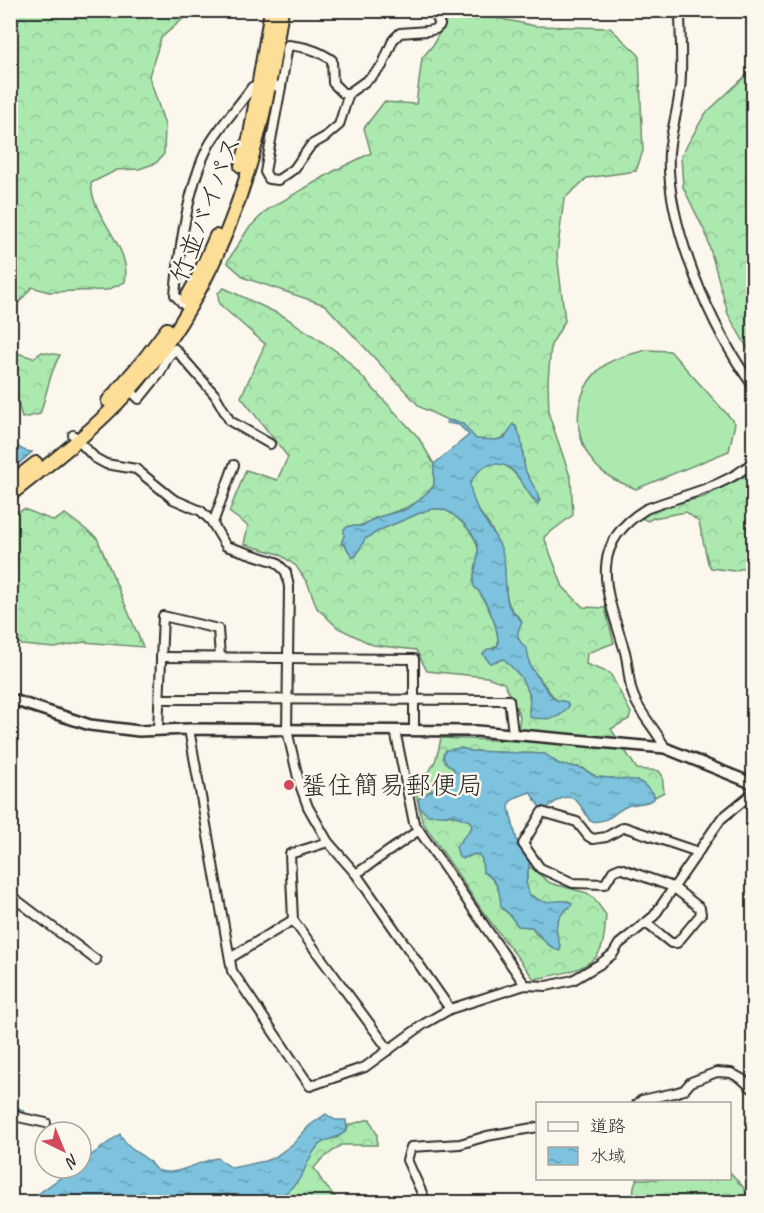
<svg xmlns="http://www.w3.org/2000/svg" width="764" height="1213" viewBox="0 0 764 1213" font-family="Caveat,'Klee One',sans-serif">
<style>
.forest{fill:url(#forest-crowns);stroke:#6c8a6d;stroke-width:1.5}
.pitch{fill:#ace9af;stroke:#6c8a6d;stroke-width:1.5}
.water{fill:url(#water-ripples);stroke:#5c8696;stroke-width:1.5}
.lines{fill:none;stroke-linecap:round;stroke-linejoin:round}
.stream{stroke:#5c8696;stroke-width:2}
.minor-casing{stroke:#2b2b2b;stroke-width:12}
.tertiary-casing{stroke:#2b2b2b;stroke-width:14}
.trunk-casing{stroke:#2b2b2b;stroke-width:16}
.minor{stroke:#fbf7ec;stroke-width:8}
.tertiary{stroke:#fbf7ec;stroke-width:9}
.trunk{stroke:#fcde96;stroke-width:12}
.poi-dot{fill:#d1495b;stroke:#fbf7ec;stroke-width:2}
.labels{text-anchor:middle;stroke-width:5;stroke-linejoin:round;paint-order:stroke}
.street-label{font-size:26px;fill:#2b2b2b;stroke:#fbf7ec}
.poi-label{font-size:26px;fill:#2b2b2b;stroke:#fbf7ec;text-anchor:start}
</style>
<defs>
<pattern id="forest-crowns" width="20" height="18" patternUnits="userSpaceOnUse" patternTransform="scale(1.5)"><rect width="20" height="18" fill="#ace9af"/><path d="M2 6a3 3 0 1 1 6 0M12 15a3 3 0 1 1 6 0" fill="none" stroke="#94c897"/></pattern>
<pattern id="water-ripples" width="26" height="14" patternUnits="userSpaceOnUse" patternTransform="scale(1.5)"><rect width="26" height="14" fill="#7dc3de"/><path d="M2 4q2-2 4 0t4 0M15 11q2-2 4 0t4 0" fill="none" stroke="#679fb4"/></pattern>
</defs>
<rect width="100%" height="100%" fill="#fbf7ec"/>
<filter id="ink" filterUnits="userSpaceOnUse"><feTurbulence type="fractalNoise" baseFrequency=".0167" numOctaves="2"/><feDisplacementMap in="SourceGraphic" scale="12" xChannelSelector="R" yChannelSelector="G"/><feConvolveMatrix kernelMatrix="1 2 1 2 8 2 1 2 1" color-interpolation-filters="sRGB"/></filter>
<g filter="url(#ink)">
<!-- forest -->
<g class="forest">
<path d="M11,10L192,11L161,38L149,76L165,125L164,154L156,163L139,169L117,170L91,183C92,220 132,245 125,282L107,290L49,292L32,287L11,312Z"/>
<path d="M450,11H465L535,26L610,28L639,55L643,151L636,171L587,178L564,199L557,254L565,321L551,345L548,381L549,415L571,479L573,515L544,537L563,587L583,607L605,608L614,643L587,653L586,664L610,673L631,713L629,719L611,729L637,769L659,771L662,775L664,792L655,797L653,793L613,778L596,777L583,768L559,764L545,754L471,751L461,748L443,754V759L454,769V771L439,786L428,792L443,815L463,817L470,821L472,827L468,857L474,854L479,855L482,859L483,872C500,881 499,895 504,910L509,914L518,926L532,927L535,933L554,949L560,946C553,929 554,916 571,906L569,901L544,903L529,894L526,884L529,866L550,883L587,893L593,897L606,915C605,926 605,939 601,949C592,971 554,975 534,979L483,912L422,821L414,784C435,769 436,763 441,738L517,741L520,716L504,683L487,677L427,671L416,650L373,645L338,628L317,608L308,584L296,566L279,554L244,544L248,526L229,512L246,470L277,480L288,457L241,397L265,344L219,304L218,293L224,288L285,317L342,355L418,437L434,464V485C420,507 398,510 376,518C366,522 362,528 349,526L342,541L353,557L356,556L365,539L380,530L427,510C432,509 436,508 441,509C455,512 476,534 478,549C479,561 471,577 474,585C477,594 475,585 480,593C489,607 499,628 498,645L483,654L490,663L504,659C521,673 533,689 529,711L546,719L569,706L567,702L556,700L530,666L528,655L519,642L517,635L521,619C499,601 509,584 503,560C500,551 497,539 492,530C484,516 473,507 470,490C469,482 472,476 479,471C508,447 521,485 536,503L540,501L525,470L522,446L516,426C503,441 495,442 476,439L459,422L447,420L420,407L325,305L245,278L227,262L248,229L267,210L336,170L371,153L364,128L384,102L416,104L422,58L433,45Z"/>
<path d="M753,69V358L728,314L706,234L683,187L681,156L705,114Z"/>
<path d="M11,351L33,358L42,352L60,355C49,373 47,394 40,414L22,418L18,402L11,401Z"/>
<path d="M753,468V568L750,566L734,571L711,568L708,563L699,522L686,512L653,518L648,521L641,518L658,508L704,497L745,476Z"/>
<path d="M24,509L54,521L65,514L97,538L143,647L84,642L55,648L22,645L11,638V524L13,514Z"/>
<path d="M370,1119L377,1135V1145H341L320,1161L314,1168L323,1183L340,1202H275L297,1182L308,1160L317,1146L323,1141L338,1137L347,1130L348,1125Z"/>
<path d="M730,1172L743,1187L751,1202H633L634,1186L637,1179L730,1178Z"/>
</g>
<!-- pitch -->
<path class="pitch" d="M647,350L670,351L735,423L729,451L636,489C627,485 618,482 610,477C569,452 567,388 608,363C619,356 635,353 647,350Z"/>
<!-- water -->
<g class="water">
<path d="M447,420L463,424L476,439L495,440L505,438L513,424C525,436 521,454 525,469C528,480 542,494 538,504C523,492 518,462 495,464C483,464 476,473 470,483C472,511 491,524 501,548C508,565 503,586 508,604C510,611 518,616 522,622C515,634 517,640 527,649L530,666L549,693L556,700L567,702L569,706C559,721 549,719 532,718L529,715L530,695L520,676L504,659L490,663L483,654L488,649H494L498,645C499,628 489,607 480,593C478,590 475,588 474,586C471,580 479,560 478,549C477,534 455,512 441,509C436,508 432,509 427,510L380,530L365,539L356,556L352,557L345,545L341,544L344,536V529L349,526H362L375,518L407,509L418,501L434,486V464L469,435L459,425L446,423Z"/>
<path d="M11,433C14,445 20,451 32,452L11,470Z"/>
<path d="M461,748L471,751L545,754L559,764L582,768L596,777L635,780L642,783L653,793L654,799C646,804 638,803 630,805C614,810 611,824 590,821C582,808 575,789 557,801C552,804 549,807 544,810L541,809L530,792L517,797L510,802L509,808L518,845L530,860L526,883L529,894C548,910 555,895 572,903L571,906C552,918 555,931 561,949L559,951L547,944L532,927L518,926L509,914L501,907C500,893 499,880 483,872L482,859L479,855L474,854L462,859L459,857L456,847L472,827L470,821L452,815H428L420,808L418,799L439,786L454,771V769C446,764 440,759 446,750Z"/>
<path d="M326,1114L335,1120H346L347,1130C340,1139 327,1137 318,1146C310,1155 307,1164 302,1175C296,1186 284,1194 275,1202H27L74,1168H81V1163L120,1134C130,1151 133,1149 148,1160C151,1163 153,1168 157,1170C174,1178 199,1161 217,1158L232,1168L265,1161L275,1157L294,1143L309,1126Z"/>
</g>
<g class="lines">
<!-- stream -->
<path class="stream" d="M10,1102L27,1114L50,1119"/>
<defs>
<g id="minor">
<path d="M680,10C680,36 683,63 680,89C678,110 671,131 669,152C665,222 712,332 754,387"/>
<path d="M281,87L288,45C305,47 318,50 332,60L333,83L343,93H349"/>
<path d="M183,304L175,295C179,252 188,186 208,147C218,128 239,106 252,87L259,84L281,87L265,172L269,179L278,180L294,169L311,145L325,137L339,125L349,93L370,78L382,66L393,40L400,33L427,31L436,29L440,25L435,12L431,10"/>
<path d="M130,390L139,399L160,373L168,357L175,349L215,395L230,421L270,444"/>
<path d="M73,435L95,458L106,464L136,469L173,499L201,511L211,521L226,546L276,562L286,572L289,587L287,730L299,782L308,807L328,842L356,874L450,1009"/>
<path d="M213,523L234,465"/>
<path d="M161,657L414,659V729"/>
<path d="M160,699L509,700L513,733"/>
<path d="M158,729L163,616L218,629L220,657"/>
<path d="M189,729L232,971L310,1086L365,1067L424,1024L450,1009L525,985L547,986L573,980L600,964L613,954L619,944L654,916L721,819L754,792"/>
<path d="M395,730L414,823L525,985"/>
<path d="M665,748C657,730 641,716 634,697C628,684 629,667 625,652C609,597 583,547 646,509C681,495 725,488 754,461"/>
<path d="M328,842L290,854L293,920L389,1050"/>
<path d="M356,874L419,830"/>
<path d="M10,895L96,960"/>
<path d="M646,923L671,943H677L701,914L700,908L673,887L620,868L613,871L605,884L573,883L540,868L523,844L542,812L577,822L588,836L593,839L606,837L624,827L698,852"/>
<path d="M230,958L293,920"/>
<path d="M637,1104L642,1100L674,1093L684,1090L691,1082L717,1072L731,1073L742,1079L754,1090"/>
<path d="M10,1109L18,1117L46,1123"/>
<path d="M426,1202L407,1160L411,1147L460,1144L487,1136L538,1127"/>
</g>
<path id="tertiary" d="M10,699L90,725L139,731L189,729L477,731L665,748L754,784"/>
<g id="trunk">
<path d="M241,166L250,135L271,10"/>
<path d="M186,299L198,277L216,236"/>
<path d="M108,401L145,358L167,329"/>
<path d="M10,483L36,463"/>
<path d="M10,495C52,462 95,429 130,390C195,318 234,229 258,136C269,95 275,52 282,10"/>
</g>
</defs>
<!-- minor casing -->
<use href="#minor" class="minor-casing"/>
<!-- tertiary casing -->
<use href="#tertiary" class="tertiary-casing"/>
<!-- trunk casing -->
<use href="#trunk" class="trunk-casing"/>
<!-- minor -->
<use href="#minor" class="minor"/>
<!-- tertiary -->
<use href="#tertiary" class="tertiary"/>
<!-- trunk -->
<use href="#trunk" class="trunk"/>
</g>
</g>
<!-- markers -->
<circle class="poi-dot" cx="289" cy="785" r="6"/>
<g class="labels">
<!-- street labels -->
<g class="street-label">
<text transform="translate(205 209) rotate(-69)" y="9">竹並バイパス</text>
</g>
<!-- poi labels -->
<g class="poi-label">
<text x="301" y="794">蜑住簡易郵便局</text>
</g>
</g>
<!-- margin -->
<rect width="764" height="1213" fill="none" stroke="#fbf7ec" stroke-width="36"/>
<rect x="18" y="18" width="728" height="1177" fill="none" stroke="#2b2b2b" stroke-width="2" filter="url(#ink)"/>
<!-- legend -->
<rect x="536" y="1102" width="195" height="78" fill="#fbf7ec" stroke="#a8a59f" stroke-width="1.5"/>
<rect x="548" y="1122" width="30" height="9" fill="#fbf7ec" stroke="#a8a59f" stroke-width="1.5"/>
<text x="590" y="1132" font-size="18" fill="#2b2b2b">道路</text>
<rect x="548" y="1147" width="30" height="18" fill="url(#water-ripples)" stroke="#a8a59f" stroke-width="1.5"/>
<text x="590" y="1162" font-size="18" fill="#2b2b2b">水域</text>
<!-- north arrow -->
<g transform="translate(63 1150) rotate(137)"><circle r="28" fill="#fbf7ec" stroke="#a8a59f" stroke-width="1.5"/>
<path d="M0-4.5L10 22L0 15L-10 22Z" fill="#d1495b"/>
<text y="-9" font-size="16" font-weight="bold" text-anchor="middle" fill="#2b2b2b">N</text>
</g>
</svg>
